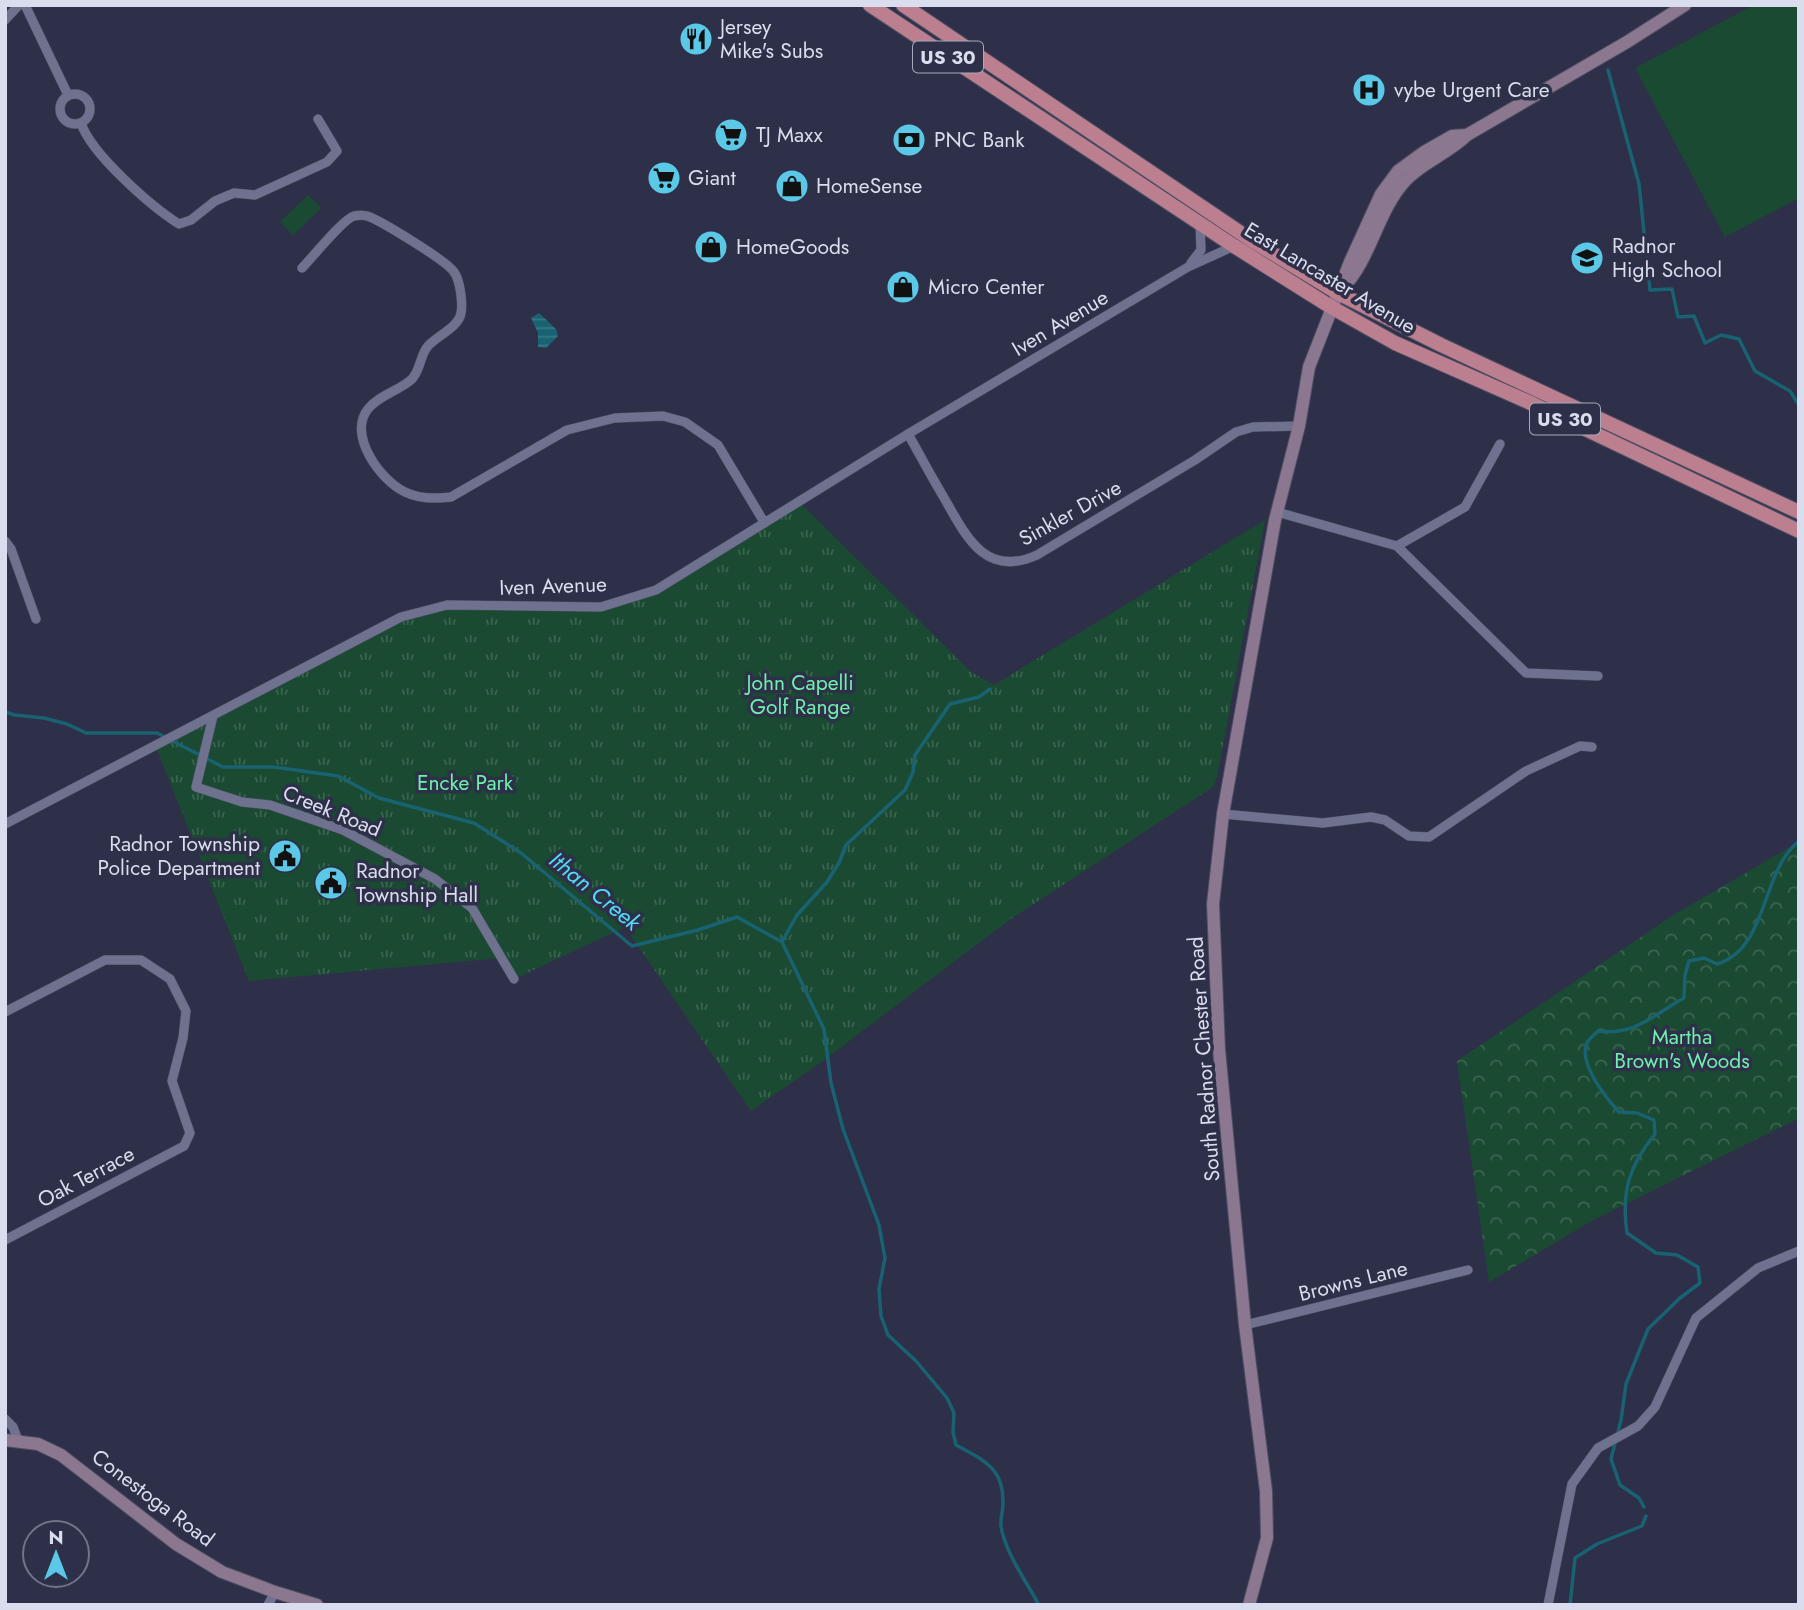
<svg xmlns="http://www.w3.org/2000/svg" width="1804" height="1610" viewBox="0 0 1804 1610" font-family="Jost,sans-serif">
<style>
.green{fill:#1a4b32}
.forest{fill:url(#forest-crowns)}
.park{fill:url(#park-tufts)}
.water{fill:url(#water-rules)}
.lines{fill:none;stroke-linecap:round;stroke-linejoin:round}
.stream{stroke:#186272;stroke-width:3.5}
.minor-casing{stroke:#4d4e63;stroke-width:10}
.secondary-casing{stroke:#4d4e63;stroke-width:14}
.trunk-casing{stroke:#4d4e63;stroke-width:16}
.minor{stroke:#6e728e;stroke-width:9}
.secondary{stroke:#8b778f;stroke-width:12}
.trunk{stroke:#bb7f90;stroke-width:14}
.labels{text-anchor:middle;stroke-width:7;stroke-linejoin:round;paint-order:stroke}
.shield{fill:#2d3048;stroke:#a6a9bc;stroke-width:2}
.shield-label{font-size:19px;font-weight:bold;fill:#dadded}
.poi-label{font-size:21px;fill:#dadded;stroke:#2d3048;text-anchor:start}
.street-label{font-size:21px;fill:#dadded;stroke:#2d3048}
.park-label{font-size:21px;fill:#6ff1ac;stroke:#2d3048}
.water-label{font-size:23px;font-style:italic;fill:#54d9f8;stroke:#2d3048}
</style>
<defs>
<pattern id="forest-crowns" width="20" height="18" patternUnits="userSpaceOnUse" patternTransform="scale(1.75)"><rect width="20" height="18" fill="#1a4b32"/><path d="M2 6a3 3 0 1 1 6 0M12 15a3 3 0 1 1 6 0" fill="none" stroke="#3b6450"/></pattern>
<pattern id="park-tufts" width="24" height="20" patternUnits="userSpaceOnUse" patternTransform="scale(1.75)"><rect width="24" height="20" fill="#1a4b32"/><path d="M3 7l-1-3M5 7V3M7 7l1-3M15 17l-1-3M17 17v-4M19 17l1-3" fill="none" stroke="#3b6450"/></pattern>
<pattern id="water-rules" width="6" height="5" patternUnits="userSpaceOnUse" patternTransform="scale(1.75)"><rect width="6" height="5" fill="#186272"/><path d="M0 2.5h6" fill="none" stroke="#397886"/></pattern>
</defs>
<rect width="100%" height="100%" fill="#2d3048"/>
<!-- green -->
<g class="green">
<path d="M1754,5H1799V198L1725,237L1635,68Z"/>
<path d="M308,195L321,208L293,235L280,222Z"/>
</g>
<!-- forest -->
<path class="forest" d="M1799,842V1118L1593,1220L1489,1282L1457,1061L1675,914Z"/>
<!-- park -->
<path class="park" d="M799,502L971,672L994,685L1265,520L1217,777L1213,787L1012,918L820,1063L751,1111L625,927L514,979L501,958L249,981L156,747L401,617L447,605L602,607L656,590Z"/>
<!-- water -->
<path class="water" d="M539,313L556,329L558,336L546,348L538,347V333L531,318Z"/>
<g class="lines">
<!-- stream -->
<g class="stream">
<path d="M1608,70L1639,184L1650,290L1672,289L1678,317L1694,316L1705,343L1721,335L1739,339L1755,371L1790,391L1799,405"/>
<path d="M5,712L15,715L44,718L67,724L86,733H157L223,767H274L338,776L379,798L474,823L521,853L632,946L698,930L737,917L782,942L824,1029L831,1083L843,1129L879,1225L885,1258L879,1289L881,1316L888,1335L916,1361L947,1398L954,1413L953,1432L956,1445C985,1461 1004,1468 1003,1504C1003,1511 1000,1519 1001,1526C1004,1550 1027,1583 1039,1605"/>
<path d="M782,942L797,915L827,882L839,863L846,845L905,790L913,772L915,755L950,704L979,697L990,689"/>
<path d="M1644,1507L1639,1498L1620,1485L1611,1459L1621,1420L1626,1384L1648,1329L1680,1298L1700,1283L1698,1267L1677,1255L1656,1253L1627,1233C1621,1192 1629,1166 1655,1134L1654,1120L1637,1113L1619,1112C1606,1098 1578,1063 1587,1043C1589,1039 1595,1034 1598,1031C1635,1036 1653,1015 1684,998L1685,975L1689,961L1704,958L1717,964C1769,948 1760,872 1799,841"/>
<path d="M1570,1605L1575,1558L1597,1544L1642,1526L1646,1516"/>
</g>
<defs>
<g id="minor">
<path d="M25,5L68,95"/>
<path d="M5,20L19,5"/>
<circle cx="75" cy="109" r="15"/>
<path d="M81,123C91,154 152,207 179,224L191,220L215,201L234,193L255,195L327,162L337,151L318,119"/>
<path d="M1191,263L1201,250L1200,224"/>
<path d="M302,268C312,258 343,219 354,216C359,215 365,215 370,217C384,223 447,261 454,272C460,280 463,303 461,313C459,327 437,336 428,346C420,355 421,369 412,379C399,391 379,395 368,409C347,435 381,481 405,492C419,499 435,499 451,497L567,430L615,418L663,416L685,422L718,445L764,522"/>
<path d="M908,434C920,455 931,476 943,496C965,534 984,579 1037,555L1195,460L1236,432L1253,427L1299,426"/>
<path d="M1277,512L1397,546L1465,507L1500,444"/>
<path d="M5,541L11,549L36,619"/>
<path d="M1397,546L1526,673L1598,676"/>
<path d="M213,716L196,787L242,802L270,805L343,830L435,879L472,908L514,979"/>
<path d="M1223,814L1323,823L1371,817L1385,820L1409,836L1429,837L1526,771L1580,746L1592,747"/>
<path d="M5,824L401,617L447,605L601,607L656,590L908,434L1188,267L1234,246"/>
<path d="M5,1012L105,960H141L170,979L186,1011L183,1038L172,1081L190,1133L184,1146L5,1240"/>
<path d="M1245,1325L1468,1270"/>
<path d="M5,1419L13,1427L18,1440"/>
<path d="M268,1605L275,1592"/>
<path d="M1548,1605L1572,1484L1598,1448L1638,1426L1655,1407L1696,1318L1758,1268L1799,1251"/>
</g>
<g id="secondary">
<path d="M1343,288C1372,257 1377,211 1406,180C1423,162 1449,153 1467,135L1627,42L1685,5"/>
<path d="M5,1440L38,1444L61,1455L176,1544L222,1572L275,1592L317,1605"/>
<path d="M1249,1605L1267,1538L1266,1491L1245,1325L1219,1049L1213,904L1223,814L1275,520L1299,426L1309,367L1350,262L1381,194L1398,171L1424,152L1452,136L1467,135"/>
</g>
<g id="trunk">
<path d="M870,5L1234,246L1331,307L1395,343L1533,404L1799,531"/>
<path d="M903,5L1251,240L1338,293L1441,345L1799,512"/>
</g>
</defs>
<!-- minor casing -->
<use href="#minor" class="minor-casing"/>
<!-- secondary casing -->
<use href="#secondary" class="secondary-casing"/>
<!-- trunk casing -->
<use href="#trunk" class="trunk-casing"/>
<!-- minor -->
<use href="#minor" class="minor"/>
<!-- secondary -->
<use href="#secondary" class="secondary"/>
<!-- trunk -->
<use href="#trunk" class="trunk"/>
</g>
<!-- icons -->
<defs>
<symbol id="restaurant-disc" viewBox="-11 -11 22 22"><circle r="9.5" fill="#5ac8e6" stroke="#2d3048"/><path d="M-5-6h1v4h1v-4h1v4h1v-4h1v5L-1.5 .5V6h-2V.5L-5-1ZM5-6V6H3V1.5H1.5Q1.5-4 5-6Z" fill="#111"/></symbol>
<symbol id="hospital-disc" viewBox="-11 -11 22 22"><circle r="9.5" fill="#5ac8e6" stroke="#2d3048"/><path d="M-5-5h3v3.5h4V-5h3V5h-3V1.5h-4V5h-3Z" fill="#111"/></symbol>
<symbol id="supermarket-disc" viewBox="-11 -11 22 22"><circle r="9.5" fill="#5ac8e6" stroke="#2d3048"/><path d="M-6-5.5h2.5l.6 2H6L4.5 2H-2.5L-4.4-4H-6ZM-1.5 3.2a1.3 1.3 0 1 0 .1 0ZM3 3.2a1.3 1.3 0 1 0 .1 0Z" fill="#111"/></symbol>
<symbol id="bank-disc" viewBox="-11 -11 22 22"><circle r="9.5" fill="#5ac8e6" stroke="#2d3048"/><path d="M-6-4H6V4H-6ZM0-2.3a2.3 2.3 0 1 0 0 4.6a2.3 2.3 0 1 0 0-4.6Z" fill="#111"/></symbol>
<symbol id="shop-disc" viewBox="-11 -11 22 22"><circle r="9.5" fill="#5ac8e6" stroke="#2d3048"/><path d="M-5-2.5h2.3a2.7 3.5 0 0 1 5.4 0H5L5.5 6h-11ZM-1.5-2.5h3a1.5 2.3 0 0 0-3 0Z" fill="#111"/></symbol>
<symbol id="school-disc" viewBox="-11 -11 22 22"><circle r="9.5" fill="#5ac8e6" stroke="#2d3048"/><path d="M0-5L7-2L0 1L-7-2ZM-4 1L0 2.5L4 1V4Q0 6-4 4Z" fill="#111"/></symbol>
<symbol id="civic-disc" viewBox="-11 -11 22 22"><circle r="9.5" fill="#5ac8e6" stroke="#2d3048"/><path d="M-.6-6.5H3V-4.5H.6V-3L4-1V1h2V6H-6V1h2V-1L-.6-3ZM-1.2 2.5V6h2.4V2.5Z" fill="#111"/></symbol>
</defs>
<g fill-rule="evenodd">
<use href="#restaurant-disc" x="677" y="20" width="38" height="38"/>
<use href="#hospital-disc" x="1350" y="71" width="38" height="38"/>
<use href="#supermarket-disc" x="712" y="116" width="38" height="38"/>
<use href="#bank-disc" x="890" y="121" width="38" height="38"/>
<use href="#supermarket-disc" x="645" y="159" width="38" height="38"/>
<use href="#shop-disc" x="773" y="167" width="38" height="38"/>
<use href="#shop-disc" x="692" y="228" width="38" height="38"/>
<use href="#school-disc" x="1568" y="239" width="38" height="38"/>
<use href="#shop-disc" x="884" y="268" width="38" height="38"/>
<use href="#civic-disc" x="266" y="837" width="38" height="38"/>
<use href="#civic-disc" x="312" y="864" width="38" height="38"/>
</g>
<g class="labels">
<!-- shield labels -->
<g class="shield">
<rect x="913" y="41.5" width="70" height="31" rx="5"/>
<rect x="1530" y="403.5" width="70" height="31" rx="5"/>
</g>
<g class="shield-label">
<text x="948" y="64">US 30</text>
<text x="1565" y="426">US 30</text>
</g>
<!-- poi labels -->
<g class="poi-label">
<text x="720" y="34">Jersey<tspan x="720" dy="24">Mike's Subs</tspan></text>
<text x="1394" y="97">vybe Urgent Care</text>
<text x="756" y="142">TJ Maxx</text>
<text x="934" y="147">PNC Bank</text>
<text x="688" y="185">Giant</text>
<text x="816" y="193">HomeSense</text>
<text x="1612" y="253">Radnor<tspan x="1612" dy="24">High School</tspan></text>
<text x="736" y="254">HomeGoods</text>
<text x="928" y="294">Micro Center</text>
<text x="260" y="851" text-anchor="end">Radnor Township<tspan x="260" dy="24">Police Department</tspan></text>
<text x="356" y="878">Radnor<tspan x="356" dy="24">Township Hall</tspan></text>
</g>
<!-- street labels -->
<g class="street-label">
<text transform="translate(1330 278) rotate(31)" y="7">East Lancaster Avenue</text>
<text transform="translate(1060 323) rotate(-31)" y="7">Iven Avenue</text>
<text transform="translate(1070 513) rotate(-29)" y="7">Sinkler Drive</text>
<text transform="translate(553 586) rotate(-2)" y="7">Iven Avenue</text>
<text transform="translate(332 811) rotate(22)" y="7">Creek Road</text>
<text transform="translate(1204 1059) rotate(-94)" y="7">South Radnor Chester Road</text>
<text transform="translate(86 1177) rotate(-28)" y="7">Oak Terrace</text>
<text transform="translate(1353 1281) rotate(-14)" y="7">Browns Lane</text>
<text transform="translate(153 1498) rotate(37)" y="7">Conestoga Road</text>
</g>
<!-- park labels -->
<g class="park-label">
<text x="800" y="690">John Capelli<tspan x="800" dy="24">Golf Range</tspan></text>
<text x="465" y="790">Encke Park</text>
<text x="1682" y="1044">Martha<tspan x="1682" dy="24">Brown's Woods</tspan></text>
</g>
<!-- water labels -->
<g class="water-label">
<text transform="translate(595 891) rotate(39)" y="8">Ithan Creek</text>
</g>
</g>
<!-- border -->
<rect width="1804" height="1610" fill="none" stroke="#dadded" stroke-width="14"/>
<!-- north arrow -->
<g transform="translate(56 1554)"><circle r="33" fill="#2d3048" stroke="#72758a" stroke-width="2"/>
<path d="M0-5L12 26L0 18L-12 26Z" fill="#5ac8e6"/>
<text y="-10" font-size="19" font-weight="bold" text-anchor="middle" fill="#dadded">N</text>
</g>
</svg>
